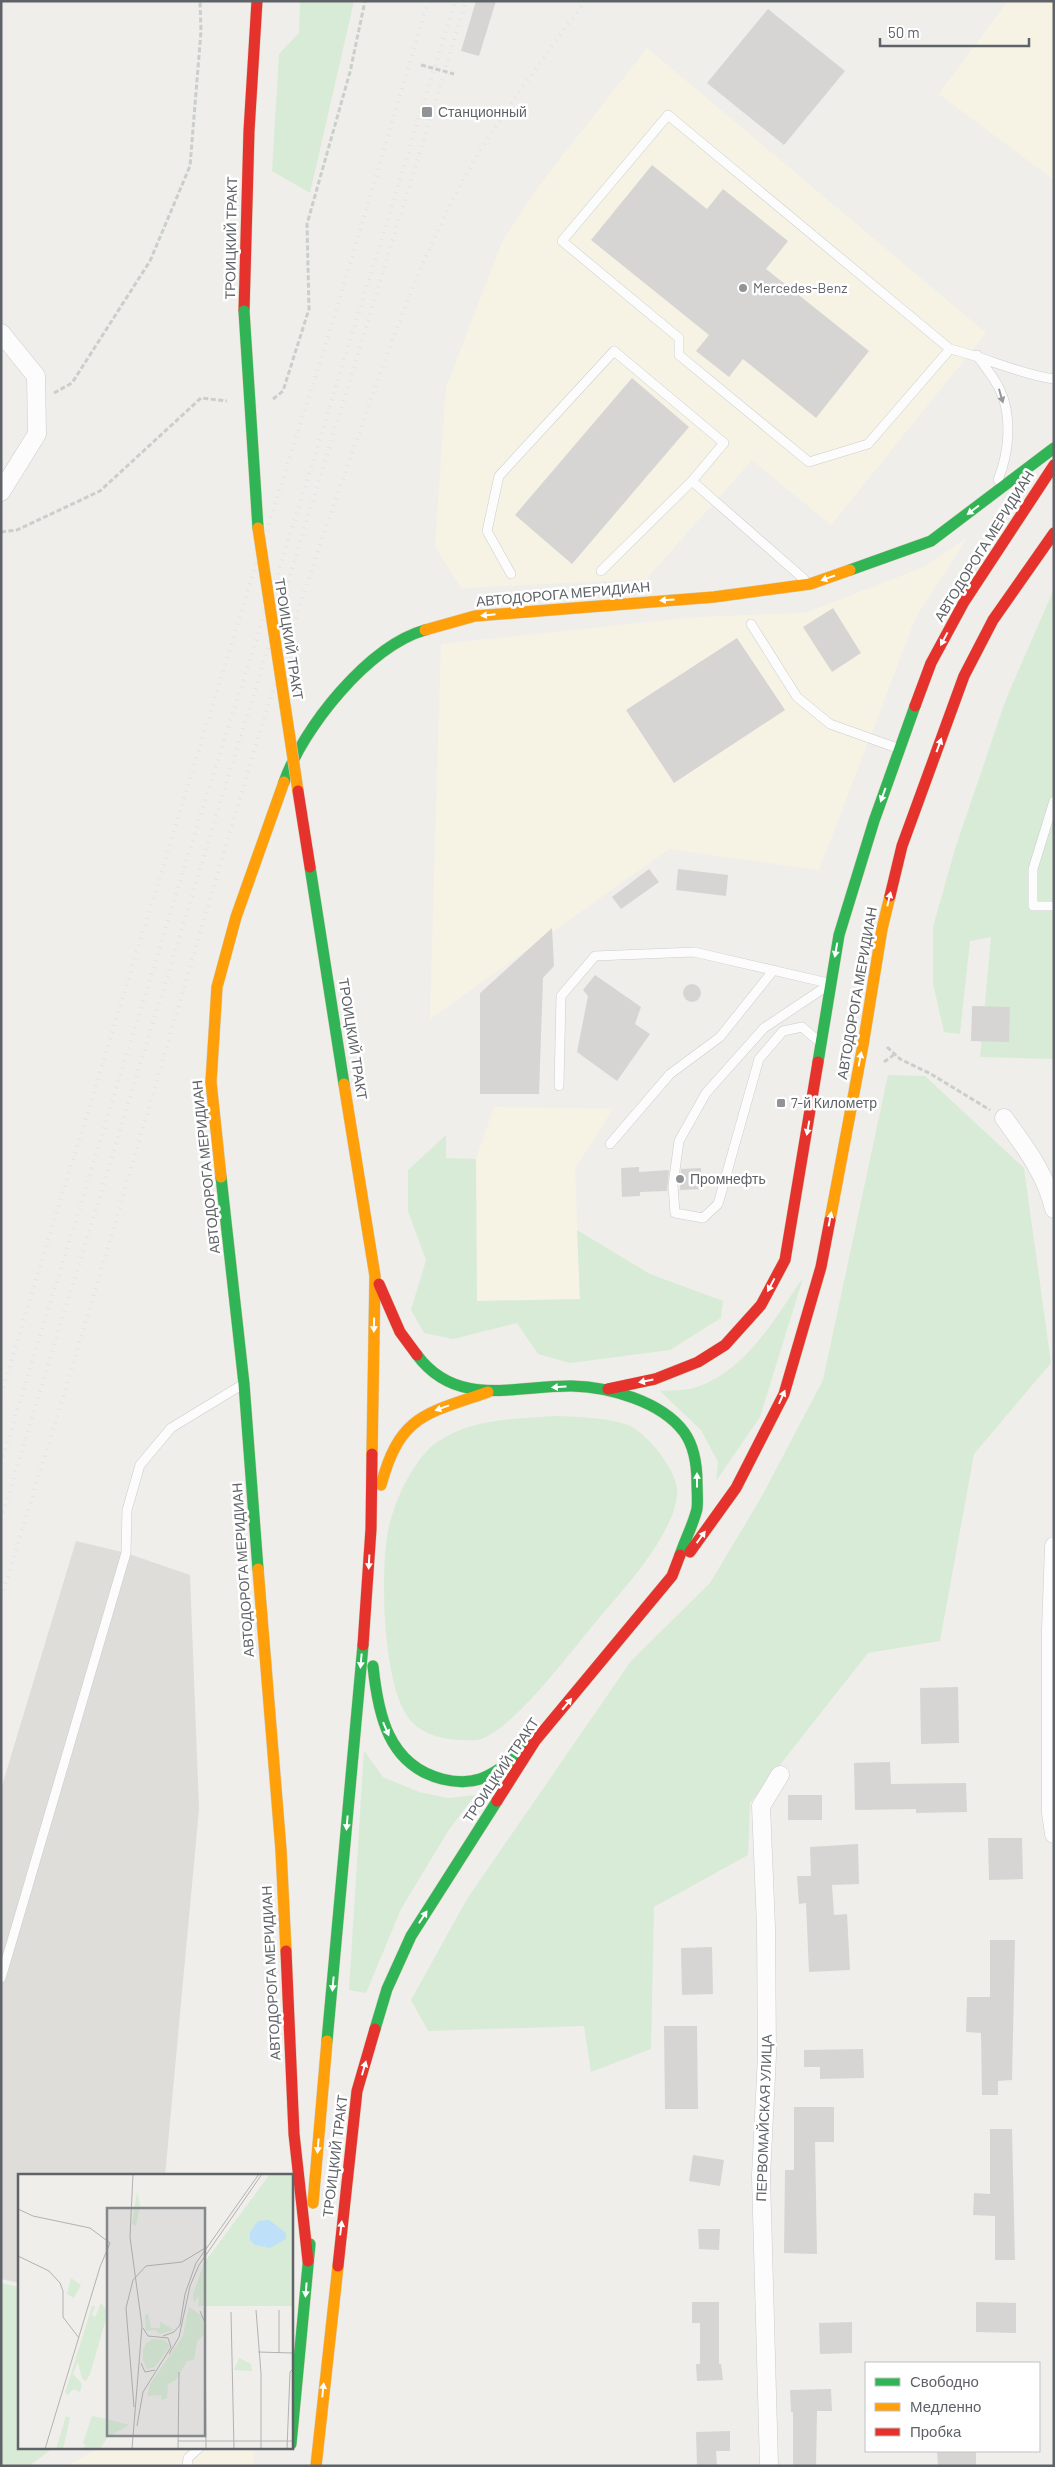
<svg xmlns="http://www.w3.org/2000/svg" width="1055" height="2467" viewBox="0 0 1055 2467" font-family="Barlow,sans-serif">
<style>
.commercial{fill:#f7f3e4}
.industrial{fill:#dfddda}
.green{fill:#d8ebd6}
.building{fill:#d6d5d3}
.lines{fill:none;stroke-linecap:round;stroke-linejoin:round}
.lane-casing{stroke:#cbcccc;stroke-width:10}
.street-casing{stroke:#cbcccc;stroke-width:19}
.fast-casing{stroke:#d7ceb8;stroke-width:12}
.slow-casing{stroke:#d7ceb8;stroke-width:12}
.jam-casing{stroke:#d7ceb8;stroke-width:12}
.path{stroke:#cacfcc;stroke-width:3;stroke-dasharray:5 2.5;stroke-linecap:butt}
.lane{stroke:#fdfcfc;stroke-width:9}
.street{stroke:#fdfcfc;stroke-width:18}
.fast{stroke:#30b455;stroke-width:11}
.slow{stroke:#ff9f0a;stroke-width:11}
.jam{stroke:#e5322d;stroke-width:11}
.rail{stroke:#e4e4e4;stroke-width:4;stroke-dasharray:1 6;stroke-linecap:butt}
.fast-bridge-casing{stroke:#d7ceb8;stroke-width:12;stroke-linecap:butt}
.slow-bridge-casing{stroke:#d7ceb8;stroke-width:12;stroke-linecap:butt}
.jam-bridge-casing{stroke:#d7ceb8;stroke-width:12;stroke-linecap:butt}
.fast-bridge{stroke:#30b455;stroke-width:11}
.slow-bridge{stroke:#ff9f0a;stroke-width:11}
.jam-bridge{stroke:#e5322d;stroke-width:11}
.oneway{fill:#96999c}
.oneway2{fill:#fff}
.poi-dot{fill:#919496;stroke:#fff;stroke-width:2}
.labels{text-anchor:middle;stroke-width:5;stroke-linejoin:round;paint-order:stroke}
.poi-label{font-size:14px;fill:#5f6368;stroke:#fff;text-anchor:start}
.street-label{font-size:14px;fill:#5f6368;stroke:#fff}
.inset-road{fill:none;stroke:#b1b2b2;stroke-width:1}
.view{fill:#84888a;fill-opacity:0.15;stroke:#84888a;stroke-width:2.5}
.inset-edge{fill:none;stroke:#5f6368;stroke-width:2.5}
</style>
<rect width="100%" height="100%" fill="#efeeea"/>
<!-- commercial -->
<g class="commercial">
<path d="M1008,1H1054V180L939,94Z"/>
<path d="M647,48L986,333L831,525L752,460L646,579L461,588L435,547L446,388L502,242L538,187Z"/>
<path d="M967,538L916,617L819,870L669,849L430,1019L441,644L697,617L805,613L924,567Z"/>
<path d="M494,1107L613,1109L575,1169L580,1299L477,1301L476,1159Z"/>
<path d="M99,2448H254L253,2466H67Z"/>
</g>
<!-- industrial -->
<path class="industrial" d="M76,1541L126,1553L190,1575L199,1809L165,2176H19V2283L1,2279V1789Z"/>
<!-- green -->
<g class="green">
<path d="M300,1H354L310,193L272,171L279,54L299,33Z"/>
<path d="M1054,589V1059L980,1057L991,937L970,941L960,1034L944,1032L933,983V927L955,849L1006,699Z"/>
<path d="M888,1075L925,1076L1024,1168L1051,1363L974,1454L940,1641L868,1653L750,1803L748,1855L654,1907L651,2049L591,2072L584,2026L428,2031L411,2000L467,1899L631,1661L710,1583L762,1496L823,1380Z"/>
<path d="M446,1135V1158L476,1159L477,1301L580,1299L577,1230L650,1274L723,1301L721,1318L670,1350L570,1363L538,1354L517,1323L453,1339L424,1333L411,1310L426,1260L408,1211V1170Z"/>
<path d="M803,1278L760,1417L716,1481L718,1462L701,1430L660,1391C671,1390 684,1391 694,1388C746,1372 774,1319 803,1278Z"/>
<path d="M555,1416C580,1417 604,1417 628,1425C647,1433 675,1468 677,1489C678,1496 674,1511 671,1518C655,1555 626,1586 600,1617C573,1648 518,1725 481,1739C476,1741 468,1740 462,1740C445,1740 424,1735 412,1722C382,1690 381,1578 387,1536C392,1506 412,1460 437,1442C472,1418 515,1419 555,1416Z"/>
<path d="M364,1751L383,1777L419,1792L448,1798L475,1795L448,1831L401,1909L366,1993L349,1990Z"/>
<path d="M1,2283L19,2287V2448H53L29,2466H1Z"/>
</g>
<!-- building -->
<g class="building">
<path d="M476,1H496L479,56L461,51Z"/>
<path d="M768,9L845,71L784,145L707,83Z"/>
<path d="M652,165L707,209L723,189L788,241L766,269L869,351L816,418L743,359L729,377L696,351L709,335L591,240Z"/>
<path d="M632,378L689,427L572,564L515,515Z"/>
<path d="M833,608L861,653L832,672L803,627Z"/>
<path d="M737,638L785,710L674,783L626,710Z"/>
<path d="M649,869L659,882L621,909L612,897Z"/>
<path d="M678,869L728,875L726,896L676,890Z"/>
<path d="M552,928L554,966L543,978L539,1094H480V993Z"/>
<path d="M595,975L641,1007L635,1024L650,1034L617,1081L577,1052L588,996L583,990Z"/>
<circle cx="692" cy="993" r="9"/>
<path d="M972,1006L1010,1007L1009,1042L971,1041Z"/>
<path d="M639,1167V1172L669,1170L667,1191L640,1192V1196L622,1197L621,1168Z"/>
<path d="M701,1168L702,1189L680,1190L681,1169Z"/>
<path d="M958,1687L959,1743L921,1744L920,1688Z"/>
<path d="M890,1762L891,1784L966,1783L967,1812L916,1813V1809L855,1810L854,1763Z"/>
<rect x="788" y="1795" width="34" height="25"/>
<path d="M988,1838H1022L1023,1879L989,1880Z"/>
<path d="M858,1844L859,1884L832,1885L834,1915L847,1914L850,1970L809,1972L806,1903L799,1904L797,1876H811L810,1847Z"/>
<path d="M990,1940H1015L1012,2080L998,2081V2095H982L981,2033L966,2032L967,1997H990Z"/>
<path d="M712,1947L713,1994L682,1995L681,1948Z"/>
<path d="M664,2026H697L698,2109H665Z"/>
<path d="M863,2049L864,2078L820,2079V2067H804V2050Z"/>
<path d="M794,2107H834V2142H815L817,2254L784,2253L785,2170H794Z"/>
<path d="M990,2129H1012L1015,2260H995V2216L973,2215L974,2193L990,2194Z"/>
<path d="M693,2155L724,2160L720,2186L689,2181Z"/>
<path d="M698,2229H720L719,2250L699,2249Z"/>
<path d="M692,2302H719V2364H721L723,2380L697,2381L696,2364H700V2323H692Z"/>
<path d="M976,2302L1016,2303V2333L976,2332Z"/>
<path d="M852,2322V2353L820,2354L819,2323Z"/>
<path d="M831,2389L832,2411H817L816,2466H793V2412H791L790,2390Z"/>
<path d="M730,2431V2451H716L717,2466H697L696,2432Z"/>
<path d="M937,2451H976V2466H938Z"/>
</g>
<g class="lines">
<defs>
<g id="lane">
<path d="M950,349L668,115L562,241L679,338V355L809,462L868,444L950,349C985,357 1018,374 1054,379"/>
<path d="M977,355C984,366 993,376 999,388C1013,415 1009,453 998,480"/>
<path d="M692,481L804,579"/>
<path d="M511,574L487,531L499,476L614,351L724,443L692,481L601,571"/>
<path d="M751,624L797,697L830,724L897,748"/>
<path d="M1054,801L1033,869V906H1054"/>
<path d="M817,1040L802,1027L783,1031L759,1059L718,1204L703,1218L675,1213L673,1185L679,1141L706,1093L764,1028L824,988"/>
<path d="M559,1086L561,996L595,956L694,952L828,983"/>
<path d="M610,1144L670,1074L720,1037L772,972"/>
<path d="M1,1978L126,1553L127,1510L140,1465L171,1428L240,1386"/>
<path d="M187,2466L188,2458L199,2448"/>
</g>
<g id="street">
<path d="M1,333L36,376L37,434L1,492"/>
<path d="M1004,1118C1025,1147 1046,1174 1054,1209"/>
<path d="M1054,1546L1051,1630V1813L1054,1834"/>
<path d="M769,2466L761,2176L767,2055L766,1927L761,1806L780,1775"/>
</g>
<g id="fast">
<path d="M850,570L931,541L1054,448"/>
<path d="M284,782C303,728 368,646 425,630"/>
<path d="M310,867L344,1084"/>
<path d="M818,1062L839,935L874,821L915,706"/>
<path d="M221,1177L244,1384L258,1569"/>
<path d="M417,1355C457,1409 517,1385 572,1386C609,1387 661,1401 684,1432C694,1446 697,1466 697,1483C697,1491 698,1501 697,1509C693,1525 685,1540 680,1555"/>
<path d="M373,1666C378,1714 388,1765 442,1779C454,1782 468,1783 480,1779C497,1773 511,1760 525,1749"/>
<path d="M375,2029L387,1989L411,1936L497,1801"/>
<path d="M327,2041L363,1645"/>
<path d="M291,2444L310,2244"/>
</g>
<g id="slow">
<path d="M425,630L475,616L714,597L810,584L850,570"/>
<path d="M344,1084L375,1276L372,1454"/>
<path d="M221,1177L211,1082L217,987L236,917L284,782"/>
<path d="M830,1220L863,1045L882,929L890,896"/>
<path d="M381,1485C400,1415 425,1414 488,1392"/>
<path d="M258,1569L281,1850L286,1951"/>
<path d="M313,2203L327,2041"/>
<path d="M316,2466L338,2266"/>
</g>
<g id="jam">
<path d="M244,311L249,131L257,1"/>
<path d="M915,706L931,663L964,602L1054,465"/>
<path d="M890,896L902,846L964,676L993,620L1054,533"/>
<path d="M379,1284L400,1332L417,1355"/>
<path d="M608,1389L655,1379L698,1362L725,1345L761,1305L785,1260L818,1062"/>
<path d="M690,1552L736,1488L784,1394L821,1267L830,1220"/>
<path d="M363,1645L371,1529L372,1454"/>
<path d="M497,1801L535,1741L672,1576L680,1555"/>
<path d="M286,1951L294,2134L308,2261"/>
<path d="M338,2266L357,2091L375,2029"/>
</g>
</defs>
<!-- lane casing -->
<use href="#lane" class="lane-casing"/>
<!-- street casing -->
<use href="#street" class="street-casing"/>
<!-- fast casing -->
<use href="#fast" class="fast-casing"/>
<!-- slow casing -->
<use href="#slow" class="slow-casing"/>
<!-- jam casing -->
<use href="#jam" class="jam-casing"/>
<!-- path -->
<g class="path">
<path d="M421,65L454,74"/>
<path d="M54,393L72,383L150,261L190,166L201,31L200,1"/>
<path d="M273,399L283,391L309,309L307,224L350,72L365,1"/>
<path d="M1,532L17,530L100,491L201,398L227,401"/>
<path d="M887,1047L900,1059L931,1074L990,1110"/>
<path d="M884,1062L895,1054"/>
</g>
<!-- lane -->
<use href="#lane" class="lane"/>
<!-- street -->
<use href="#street" class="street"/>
<!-- fast -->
<use href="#fast" class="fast"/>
<!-- slow -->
<use href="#slow" class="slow"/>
<!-- jam -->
<use href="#jam" class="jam"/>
<!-- rail -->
<g class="rail">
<path d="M1,1394L248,590L337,308L428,1"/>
<path d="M1,1463L206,797L296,516L455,1"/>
<path d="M1,1519L466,1"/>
<path d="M1,1597C74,1367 140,1137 208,906C252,755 298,605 351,456C381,370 411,283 452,201C488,130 538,66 585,1"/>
</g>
<defs>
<path id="fast-bridge" d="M244,311L258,528"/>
<path id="slow-bridge" d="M258,528L298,791"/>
<path id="jam-bridge" d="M298,791L310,867"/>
</defs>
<!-- fast-bridge casing -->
<use href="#fast-bridge" class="fast-bridge-casing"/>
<!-- slow-bridge casing -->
<use href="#slow-bridge" class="slow-bridge-casing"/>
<!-- jam-bridge casing -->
<use href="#jam-bridge" class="jam-bridge-casing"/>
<!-- fast-bridge -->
<use href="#fast-bridge" class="fast-bridge"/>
<!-- slow-bridge -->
<use href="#slow-bridge" class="slow-bridge"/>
<!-- jam-bridge -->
<use href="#jam-bridge" class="jam-bridge"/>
</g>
<!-- one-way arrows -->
<defs><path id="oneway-solid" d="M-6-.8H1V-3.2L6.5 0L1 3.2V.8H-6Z" transform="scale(1.25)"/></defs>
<use class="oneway" href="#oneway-solid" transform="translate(1001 396) rotate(74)"/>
<g class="oneway2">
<use href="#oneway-solid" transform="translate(973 510) rotate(143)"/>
<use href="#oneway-solid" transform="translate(828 578) rotate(161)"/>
<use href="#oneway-solid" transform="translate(667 600) rotate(176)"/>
<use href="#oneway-solid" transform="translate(488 615) rotate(174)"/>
<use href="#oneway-solid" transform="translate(944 639) rotate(118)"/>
<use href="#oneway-solid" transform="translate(939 745) rotate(-70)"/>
<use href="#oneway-solid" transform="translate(883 795) rotate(110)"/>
<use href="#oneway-solid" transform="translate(889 899) rotate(-76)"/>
<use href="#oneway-solid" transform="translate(836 950) rotate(100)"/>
<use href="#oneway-solid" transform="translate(860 1059) rotate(-79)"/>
<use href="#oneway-solid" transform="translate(808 1128) rotate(100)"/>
<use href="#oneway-solid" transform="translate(830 1219) rotate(-79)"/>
<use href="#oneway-solid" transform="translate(771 1285) rotate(118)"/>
<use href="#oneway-solid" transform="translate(374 1325) rotate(91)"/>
<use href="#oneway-solid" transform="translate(646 1381) rotate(169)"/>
<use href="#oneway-solid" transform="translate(559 1387) rotate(176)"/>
<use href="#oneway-solid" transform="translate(782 1397) rotate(-66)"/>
<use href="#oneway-solid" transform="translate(442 1408) rotate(160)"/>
<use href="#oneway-solid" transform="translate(697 1480) rotate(-90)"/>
<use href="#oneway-solid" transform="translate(701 1537) rotate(-54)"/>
<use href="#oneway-solid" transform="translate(369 1562) rotate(93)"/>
<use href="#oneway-solid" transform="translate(361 1661) rotate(95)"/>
<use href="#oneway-solid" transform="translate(567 1704) rotate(-50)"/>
<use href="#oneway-solid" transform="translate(386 1729) rotate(67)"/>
<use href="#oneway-solid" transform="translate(347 1823) rotate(95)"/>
<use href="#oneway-solid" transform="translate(423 1917) rotate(-57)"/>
<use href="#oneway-solid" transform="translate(333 1984) rotate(95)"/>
<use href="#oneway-solid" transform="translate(364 2068) rotate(-74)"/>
<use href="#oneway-solid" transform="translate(318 2146) rotate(95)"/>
<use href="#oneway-solid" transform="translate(341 2228) rotate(-83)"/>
<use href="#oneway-solid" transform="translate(306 2290) rotate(95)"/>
<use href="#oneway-solid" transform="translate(323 2390) rotate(-84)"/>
</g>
<!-- markers -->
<g class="poi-dot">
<rect x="421" y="106" width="12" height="12" rx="2.5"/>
<circle cx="743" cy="288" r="5"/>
<rect x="776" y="1098" width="10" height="10" rx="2.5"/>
<circle cx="680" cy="1179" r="5"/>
</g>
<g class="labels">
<!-- poi labels -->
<g class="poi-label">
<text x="438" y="117">Станционный</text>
<text x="753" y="293">Mercedes-Benz</text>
<text x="791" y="1108">7-й Километр</text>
<text x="690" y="1184">Промнефть</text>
</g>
<!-- street labels -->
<g class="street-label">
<text transform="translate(231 238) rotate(-89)" y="5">ТРОИЦКИЙ ТРАКТ</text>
<text transform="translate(984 546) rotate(-58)" y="5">АВТОДОРОГА МЕРИДИАН</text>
<text transform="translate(563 594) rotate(-5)" y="5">АВТОДОРОГА МЕРИДИАН</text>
<text transform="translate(289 639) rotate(81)" y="5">ТРОИЦКИЙ ТРАКТ</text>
<text transform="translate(857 993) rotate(-80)" y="5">АВТОДОРОГА МЕРИДИАН</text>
<text transform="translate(353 1039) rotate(81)" y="5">ТРОИЦКИЙ ТРАКТ</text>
<text transform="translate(206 1167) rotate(-96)" y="5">АВТОДОРОГА МЕРИДИАН</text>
<text transform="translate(243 1570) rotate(-94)" y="5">АВТОДОРОГА МЕРИДИАН</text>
<text transform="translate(501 1770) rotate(-56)" y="5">ТРОИЦКИЙ ТРАКТ</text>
<text transform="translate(271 1973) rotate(-93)" y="5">АВТОДОРОГА МЕРИДИАН</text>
<text transform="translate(764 2118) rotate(-88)" y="5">ПЕРВОМАЙСКАЯ УЛИЦА</text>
<text transform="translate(335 2156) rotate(-83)" y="5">ТРОИЦКИЙ ТРАКТ</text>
</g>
</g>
<!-- overview -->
<g transform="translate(18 2174)">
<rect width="275" height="275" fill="#efeeea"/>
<path d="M252,0H275V132H180L181,121L176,129L175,120L186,89ZM119,18L122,31L118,52L114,50ZM53,104L63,111L56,124L49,120ZM83,129L89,137L88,145L72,200L68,207L64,205L60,188L55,200L64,210L63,216L60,219L59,216H54L50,221L47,219L74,132H77L74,141L77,143ZM171,133L184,142L186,160L179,168L176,186L169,187L158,206L150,210L149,224L144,226L143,221L129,222L132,210L165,162ZM130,139L133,154H142V148L156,156L142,160L137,156L128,157L127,142ZM135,165L147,166L152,172L137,193L129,195L125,187V176L128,169ZM221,184L233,190L234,197L216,196ZM48,242L52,244L45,275H38ZM74,242L89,245L111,251L89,264L82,275H66L67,271L72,273L65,269Z" fill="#d8ebd6"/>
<path d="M251,46L268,59V65L252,74L237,71L232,66V58L240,47Z" fill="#bfe0f9"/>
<path class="inset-road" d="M0,35L15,42L72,54L92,69L82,93L27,275M0,82L31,97L42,109L45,117V143L61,164M238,136L243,199V275M182,137L187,149L188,275M213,138L216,275M145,162L156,158L162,151L167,120L178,89L241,0M240,178L275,179M261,179V136M151,180L161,163L172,112L181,91L244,0M123,189L127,198L137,196M116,233L108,134L115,106L128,92L164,88L189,73M119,252L125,218L153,173L150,164L130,162L125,154M160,267H275M114,275L124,152L112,63L115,0M160,275L161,198M269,275L272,198L275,195"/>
<path class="view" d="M89,34H187V262H89Z"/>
<rect width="275" height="275" class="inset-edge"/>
</g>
<!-- border -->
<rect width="1055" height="2467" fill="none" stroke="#5f6368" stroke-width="5"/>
<!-- legend -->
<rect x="865" y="2362" width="175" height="90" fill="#ffffff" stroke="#bfc1c3"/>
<rect x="875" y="2378" width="25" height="8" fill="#30b455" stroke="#bfc1c3"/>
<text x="910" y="2387" font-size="15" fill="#5f6368">Свободно</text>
<rect x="875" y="2403" width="25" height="8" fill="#ff9f0a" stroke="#bfc1c3"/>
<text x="910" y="2412" font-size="15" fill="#5f6368">Медленно</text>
<rect x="875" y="2428" width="25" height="8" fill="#e5322d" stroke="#bfc1c3"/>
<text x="910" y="2437" font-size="15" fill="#5f6368">Пробка</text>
<!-- scale -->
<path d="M880 38v8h149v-8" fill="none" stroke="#5f6368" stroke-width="2.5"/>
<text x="888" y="38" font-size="15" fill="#5f6368" stroke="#ffffff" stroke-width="4" paint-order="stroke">50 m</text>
</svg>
